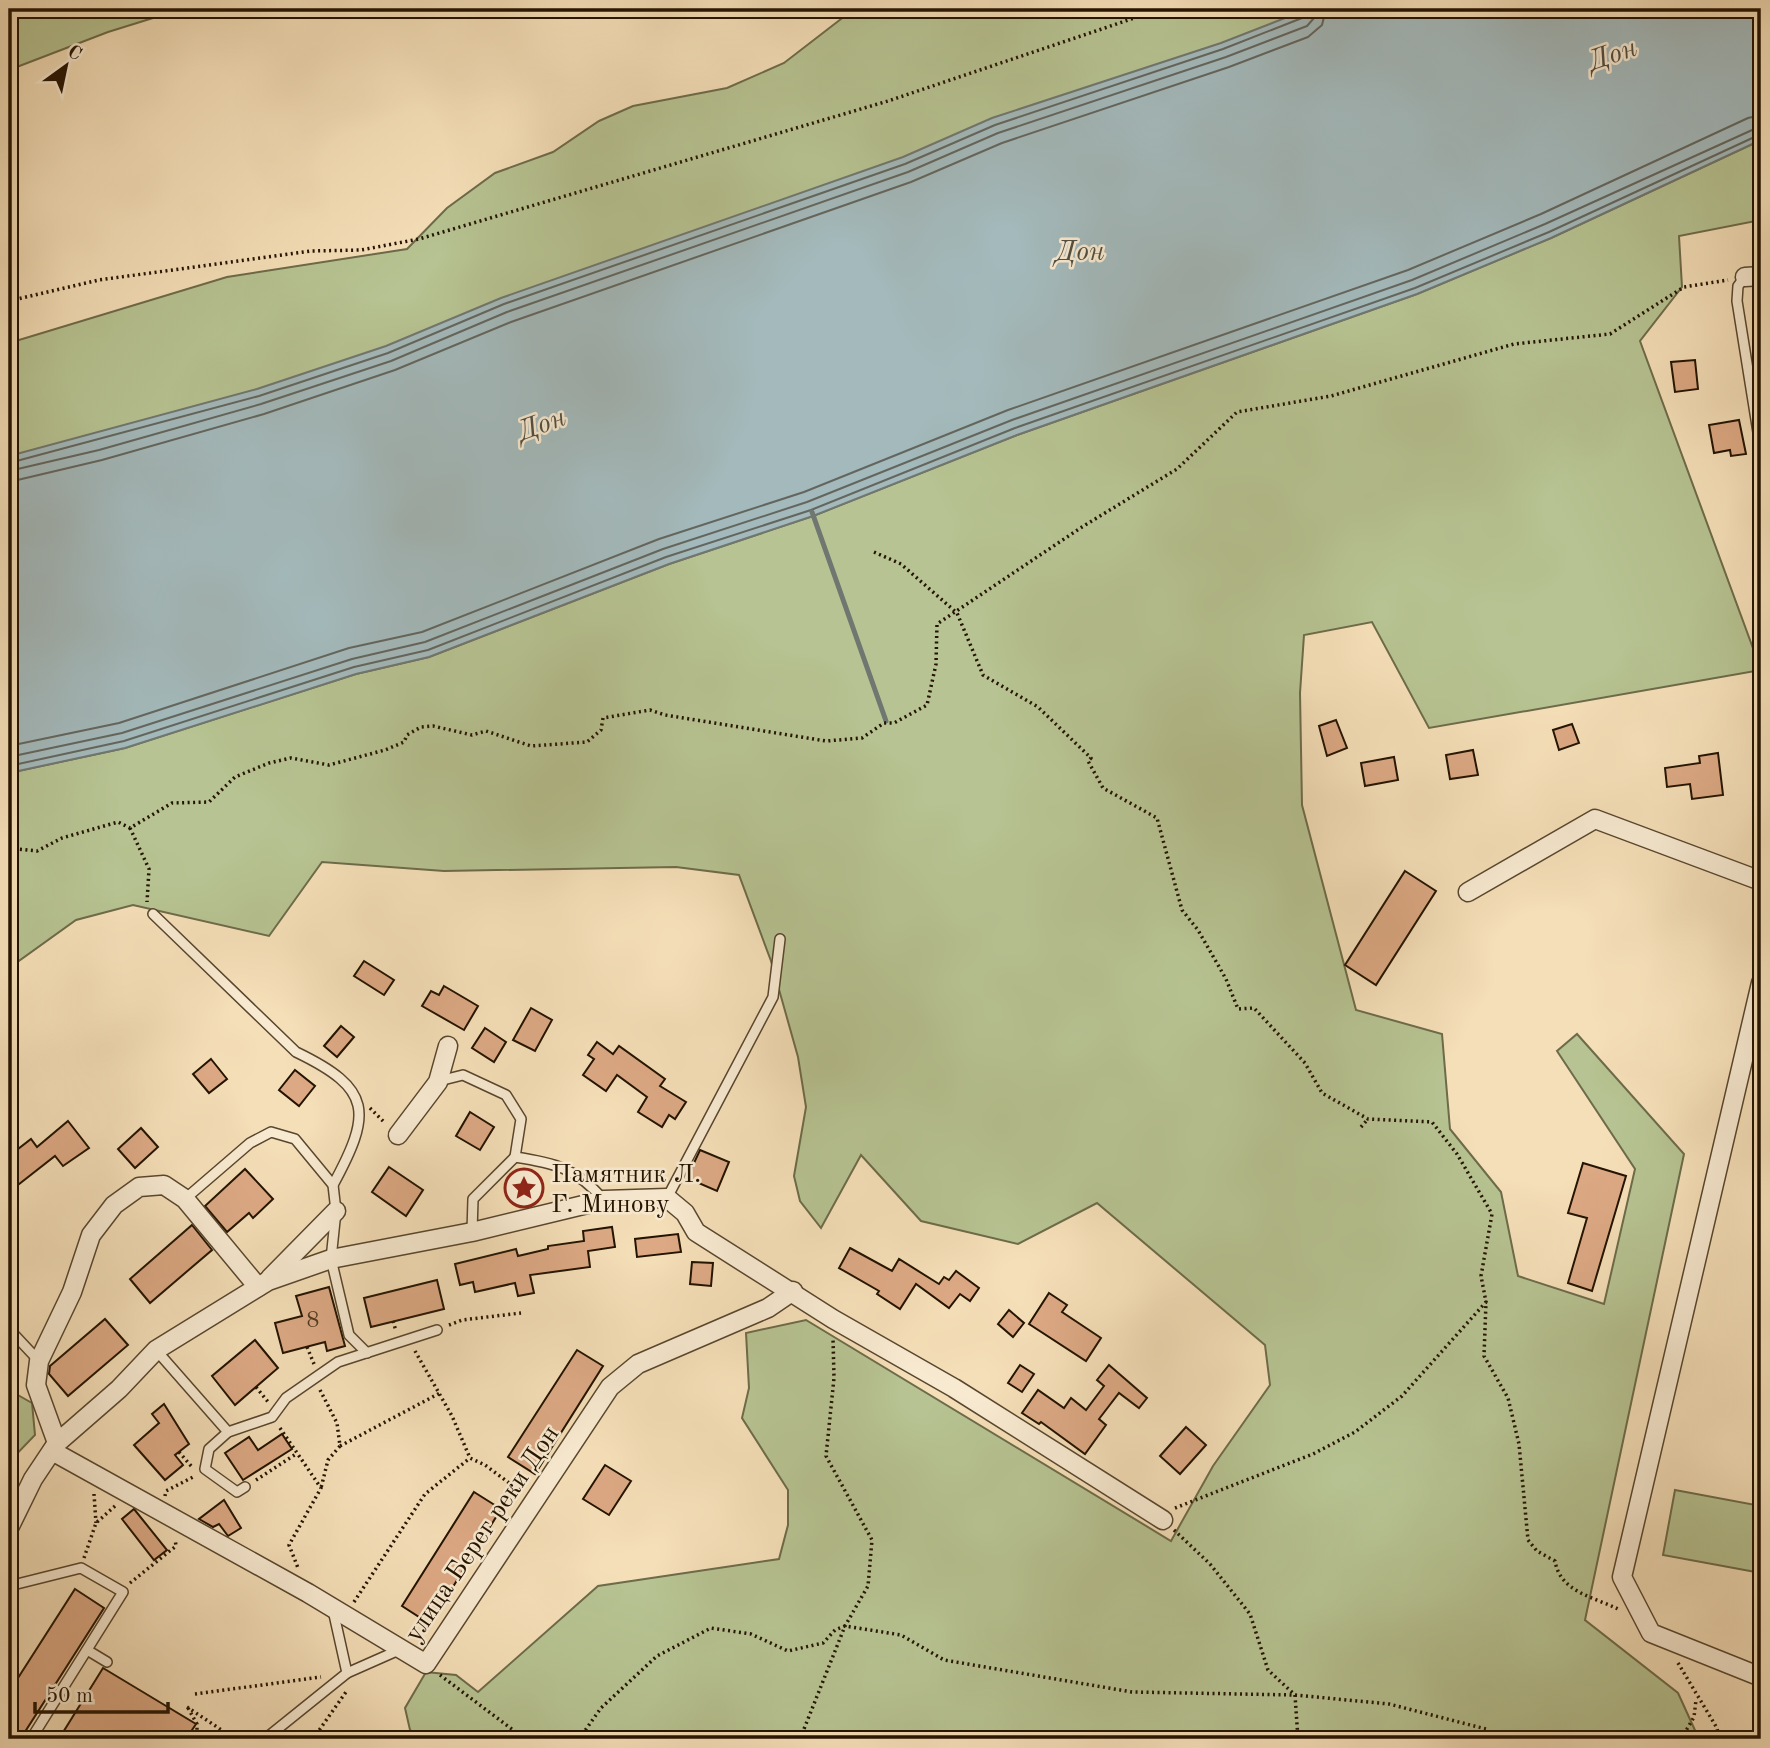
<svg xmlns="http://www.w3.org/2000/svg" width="1770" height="1748" viewBox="0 0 1770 1748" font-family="'Old Standard TT',serif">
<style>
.green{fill:#b7c392;stroke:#6d6b49;stroke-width:2}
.water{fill:#a3b9bb;stroke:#707770;stroke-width:2}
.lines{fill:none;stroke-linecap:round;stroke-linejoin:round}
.shore{stroke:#63665e;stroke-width:2}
.stream{stroke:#707770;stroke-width:5}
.building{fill:#dca984;stroke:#231300;stroke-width:2}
.service-casing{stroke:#58462e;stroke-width:12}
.minor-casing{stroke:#58462e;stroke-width:21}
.path{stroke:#231300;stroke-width:3.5;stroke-dasharray:2 3.5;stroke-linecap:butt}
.service{stroke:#f8ead1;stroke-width:9}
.minor{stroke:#f8ead1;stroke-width:18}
.labels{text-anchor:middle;stroke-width:5;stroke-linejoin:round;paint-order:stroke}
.number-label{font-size:23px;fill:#513821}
.poi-label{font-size:26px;fill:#231300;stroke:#f8ead1;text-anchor:start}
.street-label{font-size:26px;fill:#231300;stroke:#f8ead1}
.water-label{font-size:28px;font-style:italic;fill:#504d41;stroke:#f8ead1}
</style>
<rect width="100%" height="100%" fill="#f5dfb8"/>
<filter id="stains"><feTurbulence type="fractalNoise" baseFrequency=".00286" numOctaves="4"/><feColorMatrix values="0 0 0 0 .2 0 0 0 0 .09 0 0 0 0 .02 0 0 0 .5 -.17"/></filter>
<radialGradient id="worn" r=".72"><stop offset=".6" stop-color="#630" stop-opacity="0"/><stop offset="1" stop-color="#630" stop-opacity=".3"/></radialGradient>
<!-- green -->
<g class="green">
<path d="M9,9H182L108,32L9,70Z"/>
<path d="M854,9H1327L496,315L9,467V343L227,277L407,249L447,208L495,173L553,152L599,121L633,106L727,88L784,63Z"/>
<path d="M1761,140V220L1679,236L1682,287L1640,341L1761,670L1429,728L1372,622L1304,635L1300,693L1302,805L1356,1010L1442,1034L1450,1129L1501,1192L1518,1276L1604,1304L1635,1169L1557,1051L1577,1034L1684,1154L1585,1620L1678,1693L1699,1739H424L410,1730L405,1708L426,1672L456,1675L478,1692L598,1586L779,1559L788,1525V1490L742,1418L749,1388L746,1333L806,1320L1171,1541L1213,1466L1270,1385L1265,1345L1097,1203L1018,1244L921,1221L861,1155L821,1228L800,1201L794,1176L806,1107L798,1057L771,961L739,875L676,867L444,871L322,862L269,936L133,905L76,920L9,968V773L125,748L356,674L429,657L669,564L813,516L1017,435L1417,294L1551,238Z"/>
<path d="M9,1390L32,1403L35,1435L9,1462Z"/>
<path d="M1675,1490L1761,1506V1573L1663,1555Z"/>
</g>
<!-- water -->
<path class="water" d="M1308,9H1761V140L1551,238L1417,294L1017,435L813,516L669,564L429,657L356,674L125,748L9,773V456L257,389L386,346L501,298L903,157L992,118L1221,43Z"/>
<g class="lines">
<!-- shore -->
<g class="shore">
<path d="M9,463L259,396L388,353L504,304L905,164L995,125L1223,49L1302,18L1307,9"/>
<path d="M9,471L99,450L261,404L391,361L507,312L908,172L998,133L1226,57L1307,26L1314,18L1316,9"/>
<path d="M9,482L102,460L264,414L395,370L511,322L911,182L1002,143L1229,67L1308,37L1322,25L1326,9"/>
<path d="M9,746L119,723L349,648L422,632L659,539L804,492L1008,410L1408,270L1541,214L1748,118L1761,115"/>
<path d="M9,757L122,733L352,659L425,642L663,549L807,502L1012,420L1412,280L1545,224L1761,126"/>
<path d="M9,766L124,741L354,667L428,650L666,557L811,510L1015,428L1415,288L1549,232L1761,134"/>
</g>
<!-- stream -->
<path class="stream" d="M812,512L886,721"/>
</g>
<!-- building -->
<g class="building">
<path d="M1695,360L1698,389L1675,392L1671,362Z"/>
<path d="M1739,420L1746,454L1731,456L1730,450L1714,453L1709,425Z"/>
<path d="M1336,720L1347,748L1327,756L1319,726Z"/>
<path d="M1572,724L1579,743L1559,750L1553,730Z"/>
<path d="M1473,750L1478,775L1450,779L1446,755Z"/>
<path d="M1718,753L1723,795L1692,799L1690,784L1667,787L1665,768L1700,763L1699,756Z"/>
<path d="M1394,757L1398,780L1365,786L1361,763Z"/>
<path d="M1405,871L1436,891L1376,985L1345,965Z"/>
<path d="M364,961L394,980L384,995L354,976Z"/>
<path d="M444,986L478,1006L464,1030L422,1006L431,991L439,995Z"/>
<path d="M531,1008L552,1020L535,1051L513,1040Z"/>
<path d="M341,1026L354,1037L337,1057L324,1046Z"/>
<path d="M485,1028L506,1042L494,1062L472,1048Z"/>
<path d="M597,1042L613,1054L619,1046L665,1079L660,1086L686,1102L675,1119L669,1115L662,1127L638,1112L647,1097L617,1075L606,1091L583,1075L594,1059L588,1055Z"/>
<path d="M211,1059L227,1079L209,1093L193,1074Z"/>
<path d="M295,1070L315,1086L299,1106L279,1090Z"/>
<path d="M470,1112L494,1127L480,1150L456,1136Z"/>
<path d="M68,1121L89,1148L63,1166L55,1156L9,1192V1156L31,1139L37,1147Z"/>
<path d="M141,1128L158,1147L135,1168L118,1149Z"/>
<path d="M700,1150L729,1162L717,1191L687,1178Z"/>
<path d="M1583,1163L1626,1176L1592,1291L1568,1283L1587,1218L1568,1213Z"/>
<path d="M389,1167L423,1190L406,1216L372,1192Z"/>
<path d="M245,1169L273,1199L253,1218L249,1213L227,1232L205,1206Z"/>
<path d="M192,1225L212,1250L150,1303L130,1279Z"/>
<path d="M612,1227L615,1247L588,1251L590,1267L530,1275L534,1293L518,1296L515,1283L475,1292L473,1282L460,1285L455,1264L516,1249L518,1256L548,1249V1246L584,1241L583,1231Z"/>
<path d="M678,1234L681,1252L637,1257L635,1239Z"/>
<path d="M850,1248L892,1271L899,1259L939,1284L944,1277L949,1280L956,1271L979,1288L970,1301L960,1294L949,1308L916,1284L900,1309L877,1294L879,1291L839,1268Z"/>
<path d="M692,1262L713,1263L711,1286L690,1284Z"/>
<path d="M437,1280L444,1309L371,1327L364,1298Z"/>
<path d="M329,1287L345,1346L327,1351L325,1342L283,1353L275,1323L302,1316L296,1296Z"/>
<path d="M1049,1293L1067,1305L1062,1312L1101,1338L1086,1361L1029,1324Z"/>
<path d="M1009,1310L1024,1323L1013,1337L998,1324Z"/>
<path d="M105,1319L128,1345L68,1396L49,1374L50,1366Z"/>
<path d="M255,1340L278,1368L235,1405L212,1376Z"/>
<path d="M577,1350L603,1366L535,1474L508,1457Z"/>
<path d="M1020,1365L1034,1374L1022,1392L1008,1383Z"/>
<path d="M1109,1365L1147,1398L1139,1408L1119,1393L1099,1419L1106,1425L1085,1454L1041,1422L1039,1424L1022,1413L1038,1390L1064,1408L1071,1398L1086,1410L1104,1386L1097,1380Z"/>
<path d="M164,1404L189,1444L175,1455L183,1465L165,1480L134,1445L159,1423L152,1414Z"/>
<path d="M1186,1427L1206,1445L1180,1474L1160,1456Z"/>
<path d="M282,1434L292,1449L243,1480L225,1453L249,1437L258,1450Z"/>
<path d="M605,1465L631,1481L609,1515L583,1499Z"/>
<path d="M474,1492L501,1509L430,1624L402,1606Z"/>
<path d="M224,1500L241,1528L228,1536L219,1524L213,1527L199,1519Z"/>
<path d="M134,1509L167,1550L154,1560L122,1519Z"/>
<path d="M75,1589L104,1608L21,1738L9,1730V1692Z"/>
<path d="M103,1668L196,1724L186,1739H71L62,1734Z"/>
</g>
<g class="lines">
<defs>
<g id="service">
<path d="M1745,277L1738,286L1737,301L1761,451"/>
<path d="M153,914L296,1052C373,1089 372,1113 333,1185"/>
<path d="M439,1081L463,1075L506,1095L521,1119L515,1157C555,1163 576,1168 604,1200"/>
<path d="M667,1198L773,997L780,939"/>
<path d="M185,1199L250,1143L271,1132L295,1139L333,1185L336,1211L331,1259L349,1335L367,1353"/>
<path d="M472,1232L473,1199L515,1157"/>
<path d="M9,1329L39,1361"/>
<path d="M156,1350L228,1432"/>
<path d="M245,1487L237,1492L205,1469L209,1449L228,1432L272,1417L286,1398L338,1362L437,1330"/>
<path d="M9,1586L81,1568L123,1592L31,1739"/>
<path d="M87,1650L107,1662"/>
<path d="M347,1673L399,1650"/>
<path d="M265,1739L347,1673L333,1610"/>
</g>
<g id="minor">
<path d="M1745,277L1761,276"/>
<path d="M1468,892L1595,819L1761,881"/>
<path d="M1761,983L1622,1577L1651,1633L1761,1677"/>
<path d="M398,1135L438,1082L448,1046"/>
<path d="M270,1278L336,1211"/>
<path d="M57,1443L36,1385L39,1361L72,1292L91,1235L114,1205L139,1187L164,1185L185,1199L258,1287"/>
<path d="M52,1451L308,1593L426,1664L610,1387L638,1364L768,1308L793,1291"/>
<path d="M9,1528L33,1479L57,1443L119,1389L156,1350L268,1281L331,1259L472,1232L604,1200L667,1198L685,1213L696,1232L833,1319L954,1388L1163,1520"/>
</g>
</defs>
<!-- service casing -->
<use href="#service" class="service-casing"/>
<!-- minor casing -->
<use href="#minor" class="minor-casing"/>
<!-- path -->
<g class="path">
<path d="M9,301L99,280L311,251L361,250L419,239L888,101L1161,9"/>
<path d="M874,552L901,564L957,613L983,675L1038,707L1091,758L1088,761L1103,788L1157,818L1182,910L1198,930L1226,979L1238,1009L1254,1008L1305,1063L1322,1093L1368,1119L1432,1122L1457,1154L1492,1214L1481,1276L1486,1302"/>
<path d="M130,828L149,869L147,902"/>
<path d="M9,848L37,851L62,838L118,822L130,828L172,803L209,802L235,777L269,763L291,758L329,765L385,750L404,742L407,735L421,727L433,726L472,735L486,731L531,746L587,742L601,730L603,718L650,710L665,715L826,741L862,738L884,723H894L927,705L936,664L937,624L1082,527L1177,469L1237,412L1331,396L1514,344L1610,334L1684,287L1728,280"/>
<path d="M370,1108L385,1123"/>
<path d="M1361,1127L1368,1119"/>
<path d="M393,1321L396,1331"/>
<path d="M449,1325L462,1320L521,1313"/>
<path d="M307,1347L314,1364"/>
<path d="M415,1351L452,1416L470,1458L485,1465L520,1491"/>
<path d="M256,1387L269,1403"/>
<path d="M320,1390L337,1423L340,1446L328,1460L321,1488"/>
<path d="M280,1428L321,1488L289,1545L298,1568"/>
<path d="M340,1446L440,1393"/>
<path d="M179,1452L192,1467"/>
<path d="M256,1480L296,1454"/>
<path d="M94,1494L96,1523"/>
<path d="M165,1496L166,1491L195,1476"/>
<path d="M1175,1508L1313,1454L1355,1432L1402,1396L1486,1302L1484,1356L1508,1398L1519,1444L1528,1540L1537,1551L1555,1561C1560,1592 1594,1597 1618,1609"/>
<path d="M1174,1530L1210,1564L1250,1614L1268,1670L1295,1695L1298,1739"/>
<path d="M84,1558L96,1523L115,1506"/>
<path d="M130,1583L176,1546L175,1539"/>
<path d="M354,1602L425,1494L470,1458"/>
<path d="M1678,1663L1717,1728L1719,1739"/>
<path d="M440,1675L525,1739"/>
<path d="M195,1694L321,1677"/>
<path d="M187,1707L235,1739"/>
<path d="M188,1708L197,1724V1739"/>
<path d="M313,1739L346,1692"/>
<path d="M579,1739L601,1708L657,1656L711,1628L751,1634L788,1651L823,1643L835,1630L845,1626L901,1635L944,1660L1132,1692L1295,1695L1389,1704L1486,1729L1497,1739"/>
<path d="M800,1739L845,1626L868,1586L872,1540L826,1456L834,1378L833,1338"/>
<path d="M1681,1739L1694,1717L1696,1700"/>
</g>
<!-- service -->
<use href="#service" class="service"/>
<!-- minor -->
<use href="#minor" class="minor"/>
</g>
<!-- icons -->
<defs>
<symbol id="sight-ring" viewBox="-11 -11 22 22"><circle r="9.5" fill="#f8ead1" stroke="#8f2418" stroke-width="1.5"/><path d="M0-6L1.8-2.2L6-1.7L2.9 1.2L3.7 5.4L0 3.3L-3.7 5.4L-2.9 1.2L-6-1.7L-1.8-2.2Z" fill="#8f2418"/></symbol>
</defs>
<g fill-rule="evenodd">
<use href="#sight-ring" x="502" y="1166" width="44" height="44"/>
</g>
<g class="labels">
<!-- number labels -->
<g class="number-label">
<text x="313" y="1327">8</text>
</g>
<!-- poi labels -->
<g class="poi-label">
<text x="551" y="1182">Памятник Л.<tspan x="551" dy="30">Г. Минову</tspan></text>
</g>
<!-- street labels -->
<g class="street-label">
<text transform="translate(481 1533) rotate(-56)" y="9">улица Берег реки Дон</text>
</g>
<!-- water labels -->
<g class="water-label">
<text transform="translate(1612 53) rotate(-19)" y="10">Дон</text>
<text x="1080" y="260">Дон</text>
<text transform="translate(541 423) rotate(-20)" y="10">Дон</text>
</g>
</g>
<!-- margin -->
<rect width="1770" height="1748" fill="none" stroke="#f5dfb8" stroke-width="35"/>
<rect x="10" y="10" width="1749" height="1727" fill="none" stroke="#231300" stroke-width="3.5"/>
<rect x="18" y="18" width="1735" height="1713" fill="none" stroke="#231300" stroke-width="2"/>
<!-- north arrow -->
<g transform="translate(66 66) rotate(33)" stroke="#f8ead1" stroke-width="5" paint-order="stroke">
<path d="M0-5L12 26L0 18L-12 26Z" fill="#231300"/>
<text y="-10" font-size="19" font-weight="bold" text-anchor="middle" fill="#231300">С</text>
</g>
<!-- scale -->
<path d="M35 1702v10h133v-10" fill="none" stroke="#231300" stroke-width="3.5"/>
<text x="46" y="1702" font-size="21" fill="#231300" stroke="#f8ead1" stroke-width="5" paint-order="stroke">50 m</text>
<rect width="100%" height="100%" filter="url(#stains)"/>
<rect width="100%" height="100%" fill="url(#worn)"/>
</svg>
